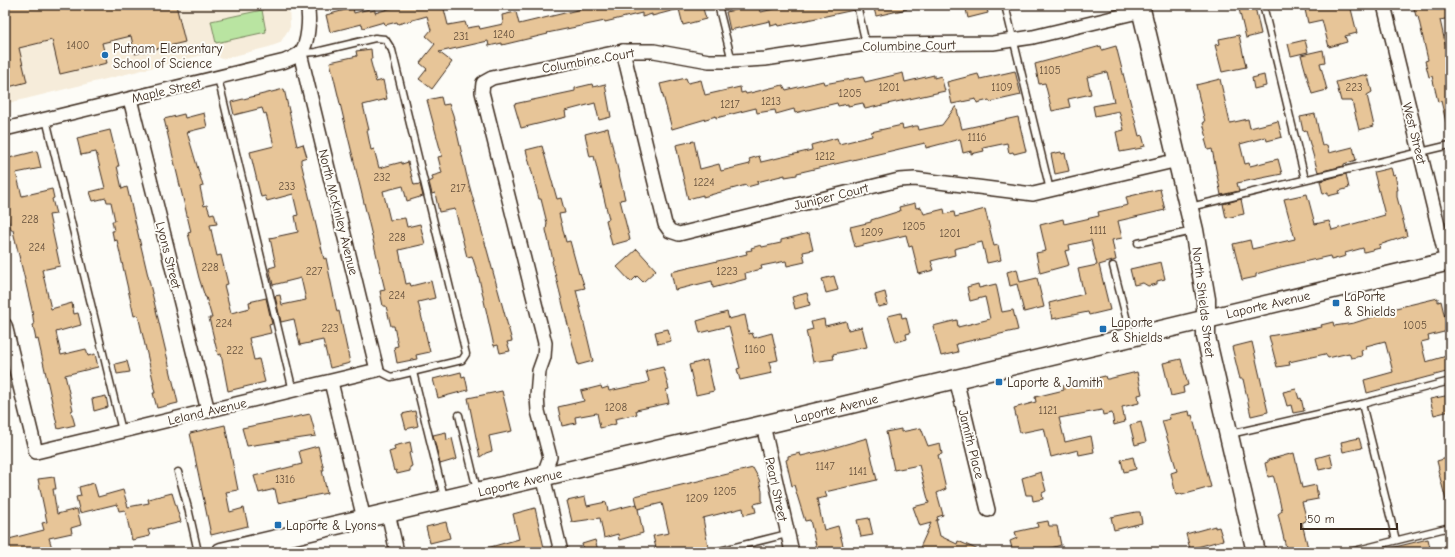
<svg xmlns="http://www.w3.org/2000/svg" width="1455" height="557" viewBox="0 0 1455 557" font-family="'Comic Neue',sans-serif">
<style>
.built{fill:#f6ecda}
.green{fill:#b9e4a1;stroke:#7a8760}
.building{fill:#e7c598;stroke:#3b2a1e}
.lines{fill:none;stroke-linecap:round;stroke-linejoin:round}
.lane-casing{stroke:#3b2a1e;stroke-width:9}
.street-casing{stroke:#3b2a1e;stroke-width:16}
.secondary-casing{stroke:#3b2a1e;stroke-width:21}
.lane{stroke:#fdfcf7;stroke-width:6}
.street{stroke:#fdfcf7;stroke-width:13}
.secondary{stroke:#fdfcf7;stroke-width:18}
.poi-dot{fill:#1f6fb2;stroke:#fdfcf7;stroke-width:1.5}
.labels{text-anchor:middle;stroke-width:4;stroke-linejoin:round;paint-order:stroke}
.number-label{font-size:11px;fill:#66513c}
.street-label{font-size:13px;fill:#3b2a1e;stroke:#fdfcf7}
.poi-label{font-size:13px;fill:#3b2a1e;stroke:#fdfcf7;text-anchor:start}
</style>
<rect width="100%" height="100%" fill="#fdfcf7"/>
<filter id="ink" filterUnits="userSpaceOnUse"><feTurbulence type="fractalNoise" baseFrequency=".025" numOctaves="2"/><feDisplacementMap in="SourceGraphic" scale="8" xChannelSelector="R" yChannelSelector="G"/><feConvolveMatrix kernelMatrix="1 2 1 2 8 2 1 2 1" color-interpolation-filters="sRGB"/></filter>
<g filter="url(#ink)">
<!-- built -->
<path class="built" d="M5,5H289L290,27L280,43L269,47L222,59L217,56L216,53L207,54L5,104Z"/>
<!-- green -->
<path class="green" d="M262,10L266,32L216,43L211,21Z"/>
<!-- building -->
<g class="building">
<path d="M5,5H176L185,42L135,54L131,36L102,43L107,63L60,74L52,40L19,48L27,82L5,88Z"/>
<path d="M401,5H443L448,25L465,22L467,28L479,26L480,29L503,24L502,15L516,12L519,24L598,5H702L706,19L683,25L679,9L652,16V14L642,17V13L605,22V21L547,33L548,34L502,45V43L489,46L488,41L439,52L452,62L432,89L419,79L427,69L420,63L435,44L426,36L431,30L427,16L398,24L397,22L385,25L384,22L363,28L362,24L330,32L326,15L353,8L354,13L369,9L370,11L375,10V13Z"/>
<path d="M757,5H759L761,12L791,5H853L854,10L779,26L778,24L771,26L770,21L730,30L726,12Z"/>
<path d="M873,5H906L907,9L876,16Z"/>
<path d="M965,5H986L988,13L968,18Z"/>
<path d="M1304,5H1350L1357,33L1345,36L1347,42L1329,47L1322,20L1308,23Z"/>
<path d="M1413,5H1450V18L1440,20L1448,56L1450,55V122H1446L1441,101L1438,102L1432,76L1429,77L1425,61L1428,60L1418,16H1416Z"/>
<path d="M1253,6L1255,7L1261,34L1246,38L1239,9Z"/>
<path d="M1239,35L1246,67L1222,72L1215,45L1220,44L1219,39Z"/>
<path d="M1305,40L1308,52L1291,56L1288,44Z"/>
<path d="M1101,46L1102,50L1116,46L1139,136L1142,135L1145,146L1141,147L1142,148L1120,152L1116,132L1124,130L1119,111L1095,116L1093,106L1114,102L1107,72L1087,77L1091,94L1068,99L1070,107L1052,111L1045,83L1039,84L1035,64Z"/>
<path d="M371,49L372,59H370L376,82L383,80L387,99L363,105L369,130H367L371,150L374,149L379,168L402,162V164L408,162L414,185L420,184L423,196L407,201L403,186L383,191L390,220L405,218L407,227L420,224L425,244L399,250L406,284L410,283L411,286L431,281L435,298L418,302L430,352L416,355L417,359L397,363L394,347L398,346L394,326H391L386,306H383L380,291L385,290L378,261L330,62L357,56L356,51Z"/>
<path d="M1323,50L1325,62L1320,63L1327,90L1312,94L1301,55Z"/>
<path d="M1015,71L1021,95L990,102L989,100L977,103L976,99L952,104L947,82L978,74L980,79Z"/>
<path d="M903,73L905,82L934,75V78L941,76L945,91L865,109L863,103L848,106V104L838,106L837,103L795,113L794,109L776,114L775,110L757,113L756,108L716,118V116L672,129L660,84L686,78L688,83L701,80L705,95L740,87L741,93L745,92L746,94L783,85L786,90L823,81L824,84L863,77L865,82Z"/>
<path d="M1264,75L1266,86L1254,89L1252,78Z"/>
<path d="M1363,75L1368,76L1372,92L1367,95L1374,126L1359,130L1352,101H1341L1336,82Z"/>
<path d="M1220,79L1230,123L1248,119L1250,128L1278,121L1282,137L1267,141L1266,137L1240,144L1245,164L1249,163L1250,166L1278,159L1282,174L1237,183L1239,191L1221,195L1212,149L1208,150L1205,139L1207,138L1203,123L1205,122L1196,85Z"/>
<path d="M592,84L593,87L605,84L611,117L599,120L595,103L565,111L566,117L521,128L514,104L575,91V88Z"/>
<path d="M284,89L297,146L303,144L307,157L301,159V162L324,259L326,258L337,312L339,311L350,363L330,368L323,340L300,345L294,319L281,322L275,296L280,295L282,305L306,300L301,278L273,285L269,268L276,266L270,238L298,232L295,216L298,215L293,194L267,201L265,196L261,197L250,152L274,146L266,113L264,114L262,108L234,115L231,102Z"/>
<path d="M441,97L443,105L449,104L453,115L467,177L512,341L507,342L510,351L500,353L498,345L494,346L479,278L472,256L467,257L455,209L439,212L435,193L432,194L429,182L433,180L432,176L442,173L438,157L442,156L427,100Z"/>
<path d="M956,106L962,129L1018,117L1026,151L1014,154L1013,152L1009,153L1007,143L983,148L984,151L971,154V151L963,153L960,139L926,148L925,143L797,173V175L785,177V175L757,182L758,184L747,187L746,185L703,197V195L688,199L676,145L694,141L700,169L719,164L721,171L750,164L749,159L759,156L761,162L812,150L811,145L837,138L839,144L872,136L871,132L902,125L903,129L915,126H918L919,130L942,125Z"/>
<path d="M204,113L207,127L187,132L203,186L200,187L204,206L207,205L210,214L214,213L217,224L210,225L217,256L221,255L228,284L224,285L231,313L250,308L249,302L266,298L272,324L269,325L271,333L249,338L254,360L259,359L265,382L228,391L221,354L218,355L209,318H212L206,297H205L199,278L188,233L191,232L164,119L184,114L185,118Z"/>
<path d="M1315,114L1322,146L1327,145L1329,153L1353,147L1356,160L1344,164V166L1318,172L1306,130L1303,131L1300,117Z"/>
<path d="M608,128L625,199L620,200L630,240L612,245L606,220L609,219L594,156L590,157L585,134Z"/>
<path d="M110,130L119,166H117L122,189L127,187L178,403L157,408L153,393H155L153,384H154L138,315L134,316L117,240L114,241L112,231H114L112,221H115L111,202H107L106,198L93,201L90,192L105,188L96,152L81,155L77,138Z"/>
<path d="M542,146L557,199L561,198L565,213L559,214L566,242L570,241L579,274L580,273L585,288L576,290L593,361L578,365L552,261L553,260L546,230L547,223L541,199H539L526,150Z"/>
<path d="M37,151L41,168L16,173L22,196L52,189L54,198L52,199L56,214L49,215L60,266L42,270L51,309L72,303L74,314L78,313L81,325L56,332L61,355L86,349L88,356L95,354L98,367L65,375L73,410L71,411L75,425L58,429L38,339L36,340L33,325H34L32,310L25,280L14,235L13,230H11L5,207V159Z"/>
<path d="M1061,152L1062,154L1065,153L1069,171L1055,174L1051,154Z"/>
<path d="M1391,168L1393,175L1395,174L1398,190H1397V197L1407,236L1379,245L1380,248L1364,252L1363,248L1345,253L1346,256L1331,260L1330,256L1281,267L1256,274V277L1242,280L1233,244L1250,240L1252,249L1295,239L1284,199L1307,194L1315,224L1329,221L1332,230L1385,215L1374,172Z"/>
<path d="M1346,174L1349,188L1339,191L1340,193L1328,196V193L1323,194L1320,181Z"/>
<path d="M1160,189L1165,210L1118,221L1122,238L1112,240L1116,260L1099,265L1110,310L1089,315L1088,312L1052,319L1049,303L1084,294L1078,269L1097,265L1091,240L1069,245L1070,250L1065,251L1069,265L1040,273L1036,253L1046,251L1040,225L1063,219L1064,224L1099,216L1098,212L1128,205L1126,197Z"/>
<path d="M1241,199L1244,214L1226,218L1223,204Z"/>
<path d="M915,203L916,208L921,207L924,214L944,209L945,214L954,212L955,217L985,209L994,246L998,245L1001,260L987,263L982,242L954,249L955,255L931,261L934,270L919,274L912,246L909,247L906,235L855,247L850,227L871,222V220L900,211L899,207Z"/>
<path d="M809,233L813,250L803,252L805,262L787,266L786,261L761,266L762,269L745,273L746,279L713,288L712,281L675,290L671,272L747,254L746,251L752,250L751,248L761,245L762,247L781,243V240Z"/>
<path d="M637,249L656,270L643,282L637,276L631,282L617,267Z"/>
<path d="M1161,262L1165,279L1157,281V284L1148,286L1143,283L1134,285L1130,269Z"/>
<path d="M1017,269L1020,282L1037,278L1044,307L1024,312L1017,284L1010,286L1007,272Z"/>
<path d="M834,276L838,290L826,293L822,279Z"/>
<path d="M978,284L979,288L996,284L1002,312L1013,310L1018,330L956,344L958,352L941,356L933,326L957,320L958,327L990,319L985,297L970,301L967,287Z"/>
<path d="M885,292L888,305L878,307L875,295Z"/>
<path d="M807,293L810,305L795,309L792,297Z"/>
<path d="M1438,298V302L1441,301L1448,331L1428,336L1429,340L1421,342L1426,362L1450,355V371L1367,393L1364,380L1393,372L1385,341L1366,346L1367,349L1361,350L1362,356L1351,358L1349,353L1328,358L1325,354L1289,362L1290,365L1277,367L1269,336L1322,327L1321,325L1333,322L1334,326L1354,323L1379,315V312Z"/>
<path d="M727,312L729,319L745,315L749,334L752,333L754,338L772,333L778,360L769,362L772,373L740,380L737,369L740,368L729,326L700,333L697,321Z"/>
<path d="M901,313L902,318L906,317L910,333L906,334L907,339L896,342L888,316Z"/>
<path d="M824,319L825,326L846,321L848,330L862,327L867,347L833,354L834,359L813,362L806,331L813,329L811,322Z"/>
<path d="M668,329L671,341L658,344L655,332Z"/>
<path d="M1252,342L1268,412L1251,416L1243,379H1240L1232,347Z"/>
<path d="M1181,359L1188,385L1183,387L1184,393L1171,396L1163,363Z"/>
<path d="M707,360L714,391L696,395L689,365Z"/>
<path d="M127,361L130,372L117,374L115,364Z"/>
<path d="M663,367L669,389L666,390L669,403L636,410L637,414L615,419L616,424L600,428L597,413L575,417L576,423L562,426L558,407L584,401L581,391L601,386L602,389L608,387L609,391L646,383L649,381L646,371Z"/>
<path d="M461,372L462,377L465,376L468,390L438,398L433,379Z"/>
<path d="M1137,372L1142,394L1138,395L1139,403L1122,407L1125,422L1114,425L1112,413L1103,415L1102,410L1059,418L1065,442L1091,436L1094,452L1079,455L1078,450L1051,457L1044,428L1020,433L1014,408L1036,402L1035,397L1064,390L1063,386L1105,376L1106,379H1108Z"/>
<path d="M1296,389L1299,399L1301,398L1304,411L1293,413L1291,405L1287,406L1283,392Z"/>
<path d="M502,391L512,431L489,436L492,451L486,453L480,457L468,398Z"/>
<path d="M1450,395V411L1434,415L1430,399Z"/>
<path d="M106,396L108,407L94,411L92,399Z"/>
<path d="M415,411L418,426L406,429L402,414Z"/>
<path d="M1189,411L1190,416L1192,415L1211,487L1182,495L1181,494L1176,495L1171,473L1177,471L1162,421L1170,419L1169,415Z"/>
<path d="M310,414L316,436L247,446L242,428Z"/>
<path d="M1141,422L1146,442L1135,445L1130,425Z"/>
<path d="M225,425L238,490L226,492L230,512L244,508L248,526L211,535L190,433Z"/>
<path d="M921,428L928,446L940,443L942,454L938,455L946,489L937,493L943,515L937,517L938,520H936L940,536L957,544L958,541L983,552H918L931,523L920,526L913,507L929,503L919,465L894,470L886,432L901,429V432Z"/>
<path d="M446,432L447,440L452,438L457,459L440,464L433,435Z"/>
<path d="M867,438L877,480L825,492L827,497L817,499L824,530L838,526L844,549L832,552H824L823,549L817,550L810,520L805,521L794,485L792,486L786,460L788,459V456L800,453L801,456L826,450Z"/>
<path d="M1359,438L1362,448L1343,452L1341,442Z"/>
<path d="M410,442L412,452L409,453L412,466L410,467V471L397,474L396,470L394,471L389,452L395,450L394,446Z"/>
<path d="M318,446L324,470H322L327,493L278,503L275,489L259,493L254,476L302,464L299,451Z"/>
<path d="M1294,453L1302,488L1316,485L1318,499L1302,502L1307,520L1302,523L1308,548L1287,552L1278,514L1282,511L1274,478L1273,476L1268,477L1265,463L1268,462V460Z"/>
<path d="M1330,454L1333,467L1319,470L1316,458Z"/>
<path d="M1133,457L1136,469L1124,472L1121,460Z"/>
<path d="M1450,457V504H1447L1438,470L1439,469L1437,461Z"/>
<path d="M753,468L759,479L762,491V502L754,504L756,512L744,515L743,508L703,518L709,552H657L653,536L669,533L662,503L638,509L635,496Z"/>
<path d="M1041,472L1046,491L1042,493L1043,499L1033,501L1032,495H1026L1022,478Z"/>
<path d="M54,477L56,489H53L57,514L77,509L81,525L71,528L72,533L49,538L52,548L44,550V552H5V540L44,530L42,523L47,522L38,479Z"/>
<path d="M94,483L98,497L123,490L128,507L149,503L148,499L172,493L181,522L148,530L150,536L132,540L125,510L119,511L117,504L80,513L76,497L81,496L79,487Z"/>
<path d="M585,497L587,506L606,502L608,511L637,504L643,533L619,540L618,534L604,538L600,518L572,522L567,501Z"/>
<path d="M535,508L545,552H488L487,548L519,539L513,514Z"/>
<path d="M1136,512H1140L1142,523L1114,530L1111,517Z"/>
<path d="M869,518L873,535L861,537L857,520Z"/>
<path d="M1048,521L1049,526H1057L1061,545L1038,552H1013L1010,541L1017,538L1015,532L1038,527L1037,523Z"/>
<path d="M446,522L450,538L430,543L426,527Z"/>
<path d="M1215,526V528L1219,527L1223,540L1190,549L1186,534Z"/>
<path d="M1428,539L1431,552H1391V548Z"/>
<path d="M595,540L598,550L584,552L582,544Z"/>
</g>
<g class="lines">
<defs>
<g id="lane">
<path d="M718,5L732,61"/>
<path d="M857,5L866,44"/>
<path d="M1005,5L1050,190"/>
<path d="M1263,5L1305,179"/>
<path d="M302,53L316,52L375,38L385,39L392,50L466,354L462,360L391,377L377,370"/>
<path d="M218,78L293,391"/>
<path d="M46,119L122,431"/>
<path d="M1190,207L1450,145"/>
<path d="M1138,243L1193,231"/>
<path d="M1113,266L1131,336"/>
<path d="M413,372L444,497"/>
<path d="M1362,404L1396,540"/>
<path d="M459,415L477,490"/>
<path d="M1230,434L1362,404L1450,381"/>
<path d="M178,472L188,508L198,552"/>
<path d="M715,552L787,534"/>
<path d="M1350,552L1450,527"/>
</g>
<g id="street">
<path d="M1384,5L1447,262"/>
<path d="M623,51L665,224L670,231L679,234L899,180L915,179L1033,194L1178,160"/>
<path d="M130,99L208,411"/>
<path d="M5,129L285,61C289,59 295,57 299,54C309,46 310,16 307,5"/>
<path d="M5,325L36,452L377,370L300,53"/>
<path d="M956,379L988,510"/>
<path d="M331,382L364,519"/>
<path d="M763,425L792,552"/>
<path d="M388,513L397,552"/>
<path d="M561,552L543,476L550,457L538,411L537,396L539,371L544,357L545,343L482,92L483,83L492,78L623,51H654L709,61H732L765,59L866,44L993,43L1033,37L1142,11"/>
</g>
<g id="secondary">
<path d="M1140,5L1194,230L1206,299V337L1256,552"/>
<path d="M221,552L763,425L1450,261"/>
</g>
</defs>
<!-- lane casing -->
<use href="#lane" class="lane-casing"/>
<!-- street casing -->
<use href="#street" class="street-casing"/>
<!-- secondary casing -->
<use href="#secondary" class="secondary-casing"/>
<!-- lane -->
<use href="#lane" class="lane"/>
<!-- street -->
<use href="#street" class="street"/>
<!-- secondary -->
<use href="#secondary" class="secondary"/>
</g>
</g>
<!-- markers -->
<g class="poi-dot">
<circle cx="105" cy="55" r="4"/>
<rect x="1332" y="299" width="8" height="8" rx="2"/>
<rect x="1099" y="325" width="8" height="8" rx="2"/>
<rect x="995" y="378" width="8" height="8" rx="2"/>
<rect x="274" y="521" width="8" height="8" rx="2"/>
</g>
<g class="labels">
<!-- number labels -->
<g class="number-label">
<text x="504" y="38">1240</text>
<text x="461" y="40">231</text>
<text x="78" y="49">1400</text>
<text x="1050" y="74">1105</text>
<text x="889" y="91">1201</text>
<text x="1002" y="91">1109</text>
<text x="1354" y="91">223</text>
<text x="850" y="97">1205</text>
<text x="771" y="105">1213</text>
<text x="730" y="108">1217</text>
<text x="977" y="141">1116</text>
<text x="825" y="160">1212</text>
<text x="382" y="181">232</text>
<text x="704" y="186">1224</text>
<text x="287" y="190">233</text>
<text x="458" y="192">217</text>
<text x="30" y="223">228</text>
<text x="914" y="230">1205</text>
<text x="1098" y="234">1111</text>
<text x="872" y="236">1209</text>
<text x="950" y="237">1201</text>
<text x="397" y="241">228</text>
<text x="37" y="251">224</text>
<text x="210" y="271">228</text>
<text x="314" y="275">227</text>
<text x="727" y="275">1223</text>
<text x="397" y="299">224</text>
<text x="224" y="327">224</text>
<text x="1415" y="329">1005</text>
<text x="330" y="332">223</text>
<text x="755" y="353">1160</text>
<text x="235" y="354">222</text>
<text x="616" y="411">1208</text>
<text x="1048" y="414">1121</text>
<text x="825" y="470">1147</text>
<text x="858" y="475">1141</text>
<text x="285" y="483">1316</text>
<text x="725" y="495">1205</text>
<text x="697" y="502">1209</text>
</g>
<!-- street labels -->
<g class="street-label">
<text transform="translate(909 45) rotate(-1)" y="5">Columbine Court</text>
<text transform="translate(588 60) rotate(-10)" y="5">Columbine Court</text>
<text transform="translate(166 90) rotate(-13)" y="5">Maple Street</text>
<text transform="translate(1415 133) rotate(76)" y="5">West Street</text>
<text transform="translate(831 196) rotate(-14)" y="5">Juniper Court</text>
<text transform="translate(339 212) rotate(76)" y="5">North McKinley Avenue</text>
<text transform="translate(169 255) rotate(76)" y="5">Lyons Street</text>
<text transform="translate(1204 302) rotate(83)" y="5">North Shields Street</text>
<text transform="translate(1268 304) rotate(-13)" y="5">Laporte Avenue</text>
<text transform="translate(836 408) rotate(-14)" y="5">Laporte Avenue</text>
<text transform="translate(207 411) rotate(-13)" y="5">Leland Avenue</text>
<text transform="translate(972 444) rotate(76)" y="5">Jamith Place</text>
<text transform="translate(520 482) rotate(-13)" y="5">Laporte Avenue</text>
<text transform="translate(777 489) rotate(78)" y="5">Pearl Street</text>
</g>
<!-- poi labels -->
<g class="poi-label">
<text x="113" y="53">Putnam Elementary<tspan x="113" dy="15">School of Science</tspan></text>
<text x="1344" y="301">LaPorte<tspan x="1344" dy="15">&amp; Shields</tspan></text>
<text x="1111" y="327">Laporte<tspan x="1111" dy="15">&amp; Shields</tspan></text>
<text x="1007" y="387">Laporte &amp; Jamith</text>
<text x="286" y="530">Laporte &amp; Lyons</text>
</g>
</g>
<!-- margin -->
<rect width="1455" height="557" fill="none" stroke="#fdfcf7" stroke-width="20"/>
<rect x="10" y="10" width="1435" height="537" fill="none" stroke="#3b2a1e" stroke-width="1.5" filter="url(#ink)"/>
<!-- scale -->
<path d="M1301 523v6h96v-6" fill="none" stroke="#3b2a1e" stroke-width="2"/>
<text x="1307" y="523" font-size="12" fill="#3b2a1e" stroke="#fdfcf7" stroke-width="3" paint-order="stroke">50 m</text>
</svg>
